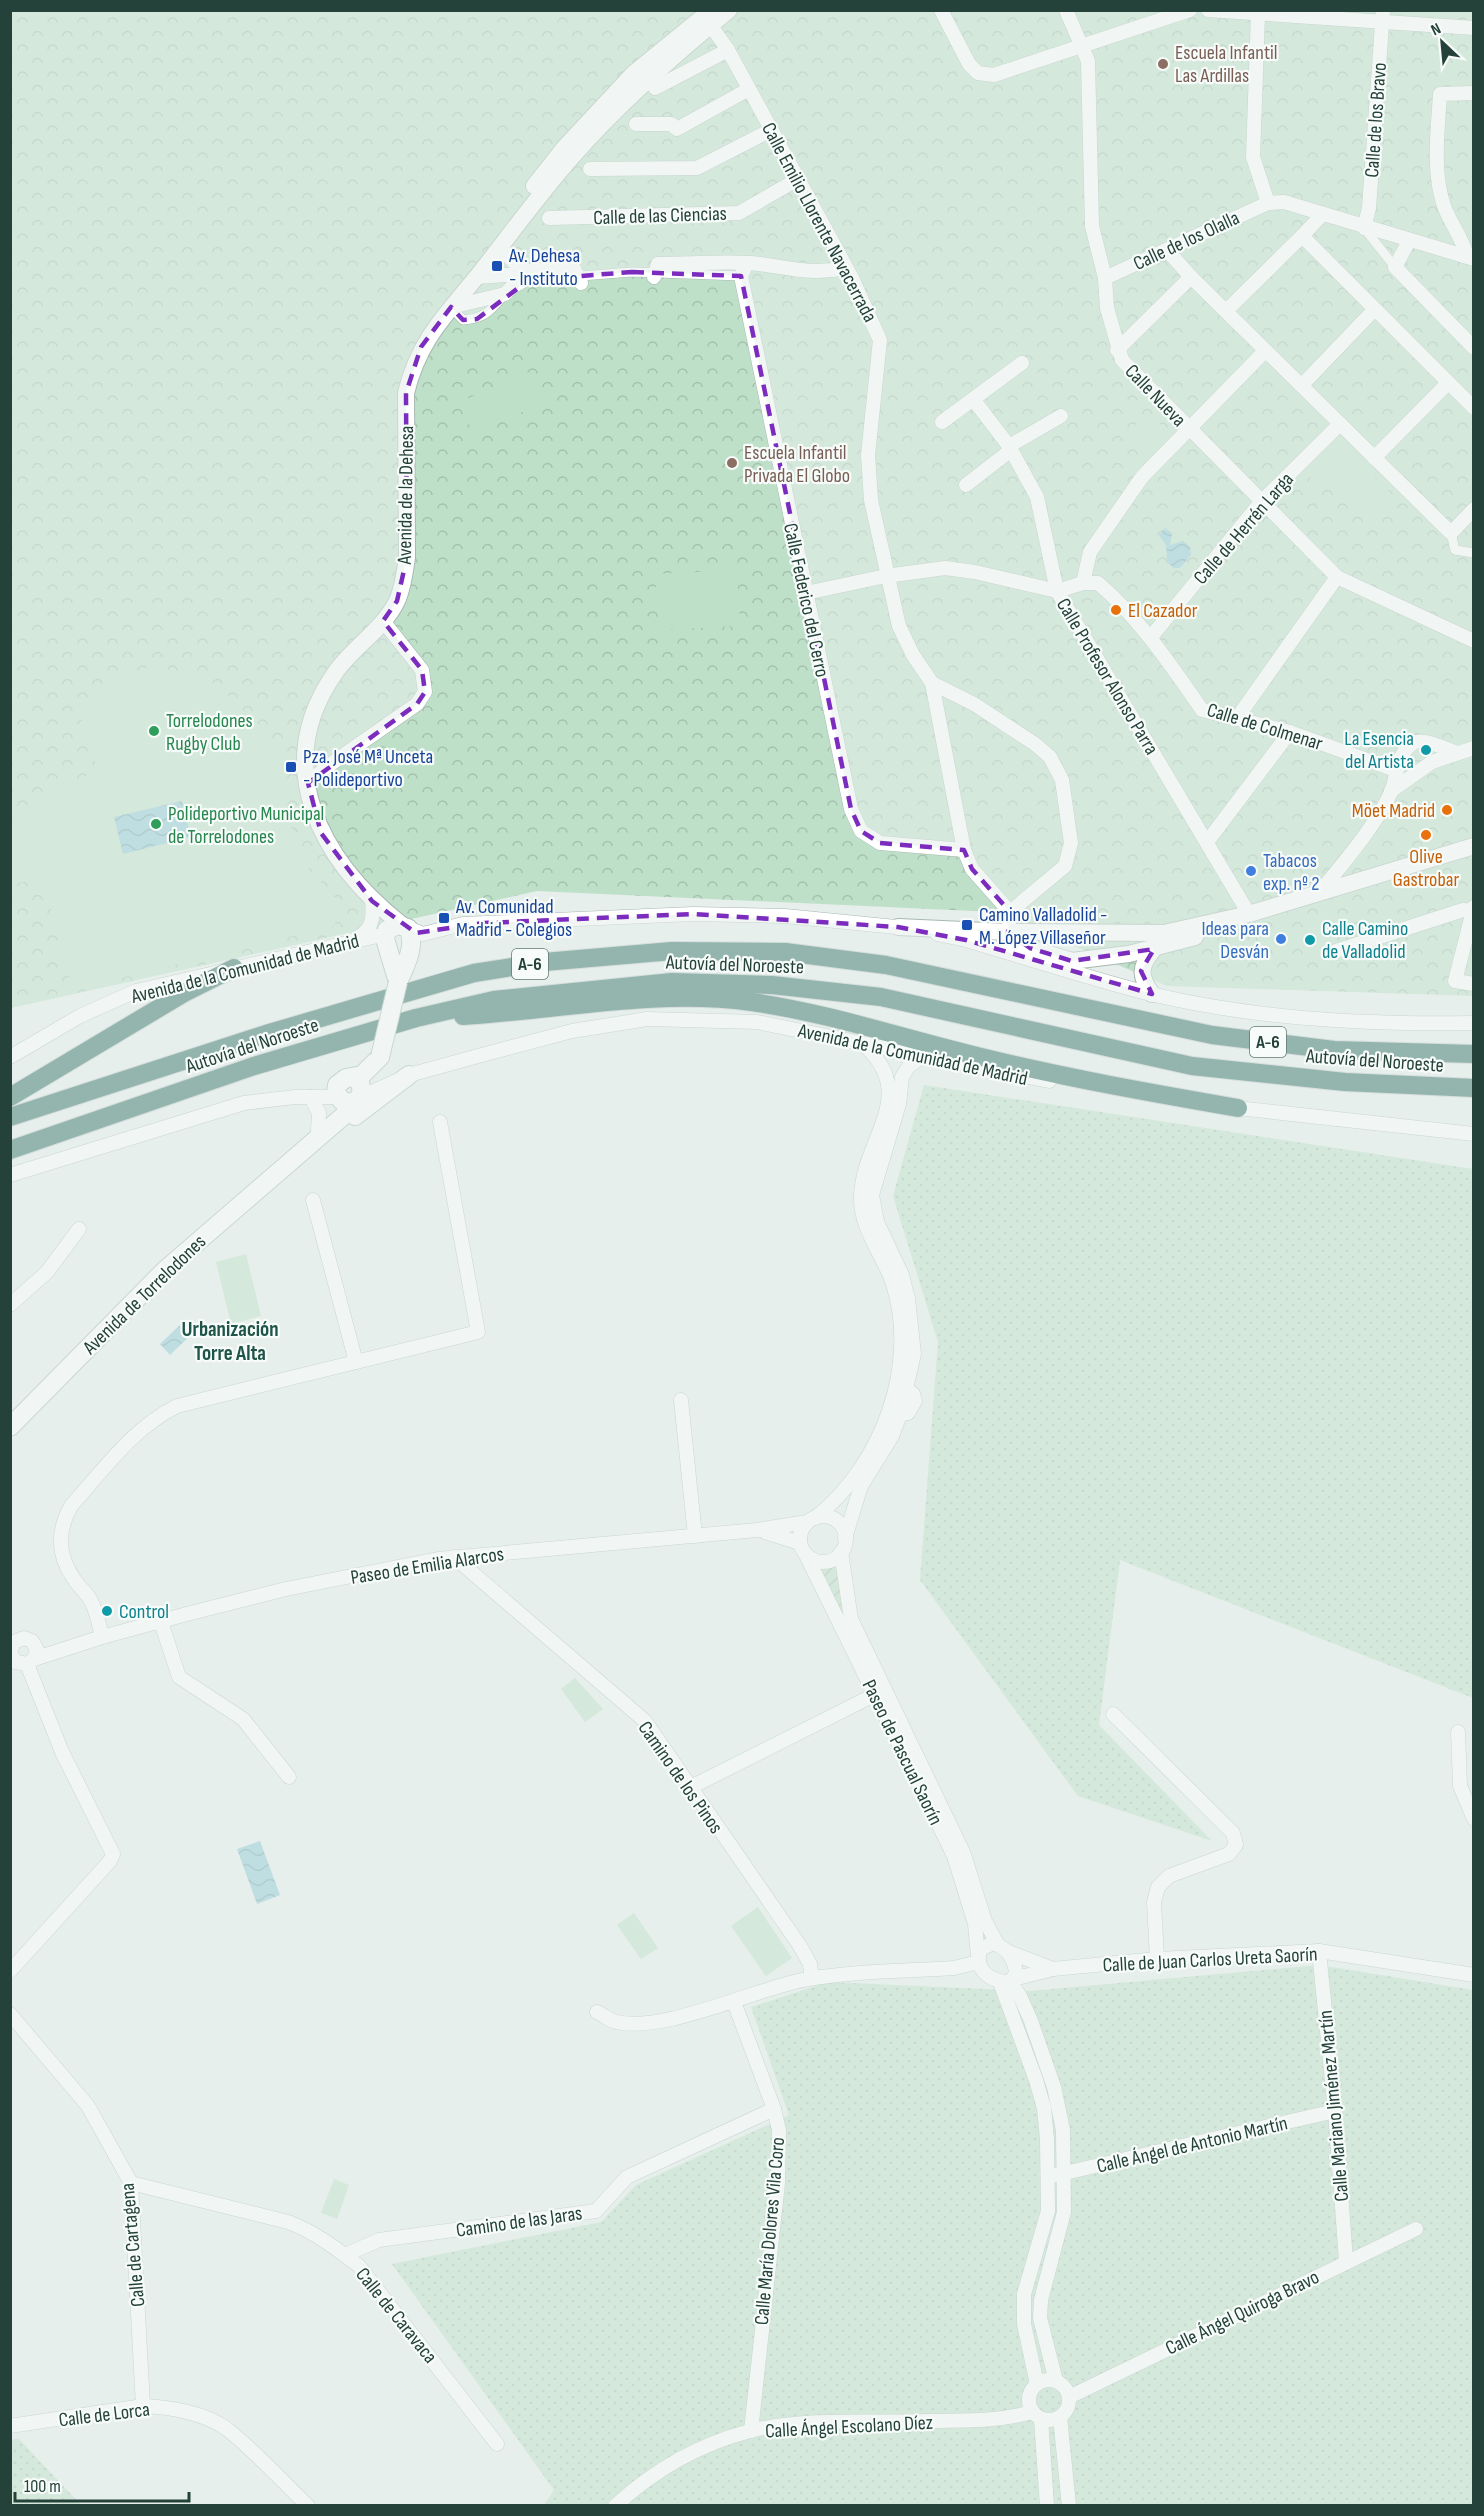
<svg xmlns="http://www.w3.org/2000/svg" width="1484" height="2516" viewBox="0 0 1484 2516" font-family="'Sofia Sans Condensed',sans-serif">
<style>
.grass{fill:url(#grass-dots)}
.park{fill:url(#park-crowns)}
.garden{fill:url(#garden-furrows)}
.pitch{fill:#bfe0c8}
.water{fill:url(#water-waves)}
.lines{fill:none;stroke-linecap:round;stroke-linejoin:round}
.pedestrian-casing{stroke:#a8b8b2;stroke-width:10}
.minor-casing{stroke:#a8b8b2;stroke-width:15}
.tertiary-casing{stroke:#a8b8b2;stroke-width:18}
.secondary-casing{stroke:#a4bbb3;stroke-width:20}
.motorway-casing{stroke:#c2cac8;stroke-width:20}
.pedestrian{stroke:#fff;stroke-width:9}
.minor{stroke:#fff;stroke-width:14}
.tertiary{stroke:#fff;stroke-width:16}
.secondary{stroke:#fff;stroke-width:18}
.motorway{stroke:#2f6f62;stroke-width:18}
.secondary-bridge-casing{stroke:#a4bbb3;stroke-width:20;stroke-linecap:butt}
.secondary-bridge{stroke:#fff;stroke-width:18}
.marked{fill:none;stroke:#7b2cbf;stroke-width:4.5;stroke-dasharray:12 8;stroke-linejoin:round}
.education-dot{fill:#8d6e63;stroke:#f7fbf9;stroke-width:2}
.transit-dot{fill:#1a4fb4;stroke:#f7fbf9;stroke-width:2}
.food-dot{fill:#e8710a;stroke:#f7fbf9;stroke-width:2}
.leisure-dot{fill:#2e9e5b;stroke:#f7fbf9;stroke-width:2}
.culture-dot{fill:#0f9aa8;stroke:#f7fbf9;stroke-width:2}
.shop-dot{fill:#3f7fe0;stroke:#f7fbf9;stroke-width:2}
.labels{text-anchor:middle;stroke-width:4.5;stroke-linejoin:round;paint-order:stroke}
.shield{fill:#f7fbf9;stroke:#637a73;stroke-width:1.5}
.shield-label{font-size:18px;font-weight:bold;fill:#24423a}
.education-label{font-size:20px;fill:#785e54;stroke:#f7fbf9;text-anchor:start}
.street-label{font-size:20px;fill:#24423a;stroke:#f7fbf9}
.transit-label{font-size:20px;fill:#164399;stroke:#f7fbf9;text-anchor:start}
.food-label{font-size:20px;fill:#c56008;stroke:#f7fbf9;text-anchor:start}
.leisure-label{font-size:20px;fill:#27864d;stroke:#f7fbf9;text-anchor:start}
.culture-label{font-size:20px;fill:#0d838f;stroke:#f7fbf9;text-anchor:start}
.shop-label{font-size:20px;fill:#366cbe;stroke:#f7fbf9;text-anchor:start}
.neighbourhood-label{font-size:21px;font-weight:bold;fill:#1f5548;stroke:#f7fbf9}
</style>
<defs>
<pattern id="grass-dots" width="8" height="8" patternUnits="userSpaceOnUse" patternTransform="scale(1.5)"><rect width="8" height="8" fill="#bfe0c8"/><path d="M2 2h.1M6 6h.1" fill="none" stroke="#a4c1ad" stroke-width="1.8" stroke-linecap="round"/></pattern>
<pattern id="park-crowns" width="20" height="18" patternUnits="userSpaceOnUse" patternTransform="scale(1.5)"><rect width="20" height="18" fill="#bfe0c8"/><path d="M2 6a3 3 0 1 1 6 0M12 15a3 3 0 1 1 6 0" fill="none" stroke="#a4c1ad"/></pattern>
<pattern id="garden-furrows" width="10" height="10" patternUnits="userSpaceOnUse" patternTransform="scale(1.5)"><rect width="10" height="10" fill="#bfe0c8"/><path d="M-1 1l2-2M0 10L10 0M9 11l2-2" fill="none" stroke="#a4c1ad"/></pattern>
<pattern id="water-waves" width="16" height="10" patternUnits="userSpaceOnUse" patternTransform="scale(1.5)"><rect width="16" height="10" fill="#8ec9d4"/><path d="M0 5q4-4 8 0t8 0" fill="none" stroke="#74a5ad"/></pattern>
</defs>
<rect width="100%" height="100%" fill="#e6efeb"/>
<!-- grass -->
<g class="grass">
<path d="M924,1085L1473,1169V1698L1120,1560L1099,1725L1212,1841L1078,1796L920,1580L938,1342L893,1196Z"/>
<path d="M1319,1965L1473,1990V2505H544L554,2490L392,2264L601,2222L636,2185L789,2115L751,2007L828,1982L1030,1991Z"/>
<path d="M19,2439L81,2505H11V2440Z"/>
</g>
<!-- park -->
<path class="park" d="M10,11H1473V996L1167,986L995,912L537,891L11,1008Z"/>
<!-- garden -->
<path class="garden" d="M839,1561L843,1599L988,1938L983,1942L979,1927L816,1566H830Z"/>
<!-- pitch -->
<g class="pitch">
<path d="M534,370L548,401L473,433L459,402Z"/>
<path d="M1144,418L1155,424L1158,422L1167,433L1157,444L1147,445L1135,433L1136,423Z"/>
<path d="M1338,441L1355,458L1323,489L1306,473Z"/>
<path d="M1356,459L1396,498L1373,521L1334,482Z"/>
<path d="M737,570L740,626L659,630L655,574Z"/>
<path d="M151,665L214,683L282,747L286,813L305,865L341,904L334,926L72,990L43,879L11,884V836L69,781L99,772L77,707Z"/>
<path d="M246,1254L261,1316L231,1324L216,1262Z"/>
<path d="M575,1678L603,1709L585,1722L561,1689Z"/>
<path d="M758,1907L792,1958L766,1976L731,1926Z"/>
<path d="M634,1913L658,1948L641,1959L617,1925Z"/>
<path d="M334,2179L349,2185L337,2219L321,2213Z"/>
</g>
<!-- water -->
<g class="water">
<path d="M1165,528L1172,533L1170,545L1183,541L1190,547L1191,555L1180,568H1174L1167,562L1166,545L1159,535Z"/>
<path d="M182,801L191,837L123,854L114,817Z"/>
<path d="M184,1321L195,1331L170,1355L160,1344Z"/>
<path d="M260,1841L280,1895L257,1904L237,1849Z"/>
</g>
<g class="lines">
<defs>
<g id="pedestrian">
<path d="M1364,228L1395,267"/>
<path d="M517,287L529,280L632,272L741,276"/>
<path d="M451,307L463,320C485,319 491,310 505,294"/>
<path d="M1451,533L1455,550L1474,553"/>
</g>
<g id="minor">
<path d="M710,10L704,16L728,50L851,276L880,340L868,455L871,500L899,626L913,655L932,683L964,850L972,869L1010,912"/>
<path d="M941,10L969,64L978,73L994,75L1190,10"/>
<path d="M1066,10L1088,61L1092,226L1105,278L1107,308L1122,360L1337,577L1474,641"/>
<path d="M1208,10L1474,28"/>
<path d="M1258,14L1253,157L1268,203"/>
<path d="M655,88L728,50"/>
<path d="M636,124H671L677,129L749,89"/>
<path d="M590,169L697,168L771,130"/>
<path d="M1322,215L1302,236L1474,408"/>
<path d="M549,218L739,213L798,179"/>
<path d="M1364,228L1369,208L1383,10"/>
<path d="M1409,241L1395,267L1474,348"/>
<path d="M499,247L516,264L528,271"/>
<path d="M1167,250L1191,277L1451,533L1474,509"/>
<path d="M1467,256C1462,237 1450,223 1444,206C1432,171 1438,129 1440,94L1474,93"/>
<path d="M747,263L741,276L851,809L861,831L880,843L964,850"/>
<path d="M476,277L523,274"/>
<path d="M654,277L658,264C688,264 720,261 750,263C786,266 809,276 846,268"/>
<path d="M1105,278L1268,203L1284,202L1474,259"/>
<path d="M451,307L505,294L528,271L573,267L581,283"/>
<path d="M1226,311L1302,236"/>
<path d="M1117,350L1191,277"/>
<path d="M1302,385L1374,310"/>
<path d="M973,399L1009,446L1037,497L1057,591L1249,914"/>
<path d="M942,422L1022,363"/>
<path d="M1009,446L1061,416"/>
<path d="M1374,458L1447,384"/>
<path d="M966,485L1011,450"/>
<path d="M1083,583L1090,552L1142,477L1265,351"/>
<path d="M806,593L886,576L945,568L975,572L1057,591L1083,583H1098C1140,619 1170,664 1202,710L1290,732L1395,770"/>
<path d="M1151,637L1261,502L1340,424"/>
<path d="M932,683L974,704L1035,744L1050,757L1062,780L1071,843L1065,866L1010,912L1008,932"/>
<path d="M1237,718L1337,577"/>
<path d="M308,783L328,766L417,704L425,692L422,670L383,621"/>
<path d="M1391,791L1432,762L1474,748"/>
<path d="M1207,842L1290,732"/>
<path d="M1319,893C1341,866 1377,824 1391,792C1398,775 1396,754 1413,743C1423,737 1448,750 1457,753"/>
<path d="M1474,907L1455,981L1474,984"/>
<path d="M408,928L423,934L463,924L693,914L785,916L906,928"/>
<path d="M937,934L966,940C1027,958 1089,978 1151,994C1255,1019 1366,1025 1474,1023"/>
<path d="M355,939C372,931 374,918 372,901"/>
<path d="M1336,951L1463,910L1474,911"/>
<path d="M10,1057L80,1016L136,991L386,934"/>
<path d="M311,1097L319,1113L318,1130"/>
<path d="M361,1097L409,1075L478,1056L572,1031L647,1019L757,1022L1049,1081"/>
<path d="M1228,1107L1474,1134"/>
<path d="M10,1175L244,1103L295,1097H337"/>
<path d="M313,1200L356,1362"/>
<path d="M10,1305L47,1272L79,1229"/>
<path d="M681,1400L695,1536"/>
<path d="M897,1414L908,1413L915,1401L913,1394L905,1387"/>
<circle cx="823" cy="1539" r="23"/>
<path d="M815,1518C882,1465 920,1364 892,1281C882,1253 860,1228 861,1197C862,1140 920,1096 865,1046"/>
<path d="M765,1532L800,1543"/>
<path d="M845,1538L861,1486L892,1436L900,1415L914,1354L908,1299L902,1275L877,1222L872,1195L899,1104L902,1077L909,1066L923,1056"/>
<path d="M841,1552L851,1619L963,1852L985,1921L998,1945"/>
<path d="M806,1555L954,1856L975,1924L978,1956"/>
<path d="M454,1557L645,1721L800,1946L810,1964L812,1978"/>
<path d="M161,1622L179,1677L243,1719L289,1777"/>
<path d="M102,1637C99,1625 97,1612 91,1601C87,1593 79,1587 74,1579C57,1555 57,1531 71,1506C104,1469 133,1428 177,1406L478,1332L440,1122"/>
<path d="M10,1652L14,1642L24,1638L32,1641L37,1650L34,1659L27,1664L16,1662L10,1653"/>
<path d="M34,1659L102,1637L187,1614L286,1589L438,1559L757,1530L807,1522"/>
<path d="M1113,1714L1233,1833L1236,1845L1229,1854L1169,1876L1158,1887L1154,1902L1157,1959"/>
<path d="M1458,1732L1460,1786L1474,1819"/>
<path d="M689,1788L874,1695"/>
<path d="M993,1943C1008,1948 1015,1959 1016,1974L1010,1982C992,1983 972,1969 981,1949Z"/>
<path d="M1319,1951L1335,2111L1346,2261"/>
<path d="M1009,1952L1053,1969"/>
<path d="M10,1971L110,1861L113,1854L62,1752L27,1664"/>
<path d="M1013,1979L1053,1969L1157,1959L1319,1951L1474,1975"/>
<path d="M1000,1982L1036,2080L1044,2108L1047,2139L1048,2211L1024,2294V2324L1037,2384"/>
<path d="M1010,1982L1020,1996L1031,2021L1054,2087L1063,2130L1064,2212L1041,2300L1040,2318L1056,2381"/>
<path d="M734,2002L774,2109L779,2130L778,2183L751,2431"/>
<path d="M597,2012C602,2014 608,2019 613,2021C658,2036 759,1987 808,1979C855,1971 906,1971 954,1968L979,1962"/>
<path d="M10,2014L88,2106L131,2183L143,2406"/>
<path d="M1056,2175L1335,2111"/>
<path d="M131,2183L288,2222C315,2232 337,2249 359,2266L497,2444"/>
<path d="M345,2255L379,2240L596,2211L627,2177L774,2109"/>
<circle cx="1049" cy="2400" r="20"/>
<path d="M1069,2397L1416,2229"/>
<path d="M1060,2417L1069,2506"/>
<path d="M1041,2419L1047,2506"/>
<path d="M10,2426L143,2406C170,2407 205,2413 227,2429C256,2452 282,2481 308,2506"/>
<path d="M615,2506C653,2471 700,2444 750,2431C806,2417 870,2423 928,2421C963,2420 998,2422 1032,2412"/>
</g>
<g id="tertiary">
<path d="M534,186L564,148L634,73L704,16"/>
<path d="M402,925C321,861 268,766 337,670C355,646 384,628 397,601C403,588 405,571 407,557L406,393C421,332 454,308 490,260C517,225 543,190 572,157C619,103 674,55 729,10"/>
<path d="M898,927L1008,932L1164,933L1249,914L1474,846"/>
<path d="M1008,932L1015,941L1030,948L1072,961L1129,954L1195,937"/>
<path d="M1152,994C1139,976 1139,967 1154,949"/>
</g>
<g id="secondary">
<path d="M398,925L408,928C417,944 405,967 398,982L385,939L387,930Z"/>
<path d="M359,1099L352,1103L342,1101L336,1093L337,1085L346,1078L362,1075L380,1057"/>
<path d="M355,1116L409,1075"/>
<path d="M10,1427L165,1270L349,1111L362,1093L360,1082L354,1078"/>
</g>
<g id="motorway">
<path d="M463,1016C559,1010 655,989 752,1002C829,1013 905,1039 981,1057C1066,1078 1152,1093 1238,1108"/>
<path d="M10,1097L184,993L234,968"/>
<path d="M10,1117L266,1034L474,973L544,962L672,951L785,952L886,965L1212,1035L1334,1050L1474,1054"/>
<path d="M10,1150L254,1066L416,1018L494,1000L672,982L772,985L881,997L1192,1066L1345,1082L1474,1088"/>
</g>
</defs>
<!-- pedestrian casing -->
<use href="#pedestrian" class="pedestrian-casing"/>
<!-- minor casing -->
<use href="#minor" class="minor-casing"/>
<!-- tertiary casing -->
<use href="#tertiary" class="tertiary-casing"/>
<!-- secondary casing -->
<use href="#secondary" class="secondary-casing"/>
<!-- motorway casing -->
<use href="#motorway" class="motorway-casing"/>
<!-- pedestrian -->
<use href="#pedestrian" class="pedestrian"/>
<!-- minor -->
<use href="#minor" class="minor"/>
<!-- tertiary -->
<use href="#tertiary" class="tertiary"/>
<!-- secondary -->
<use href="#secondary" class="secondary"/>
<!-- motorway -->
<use href="#motorway" class="motorway"/>
<defs>
<path id="secondary-bridge" d="M380,1057L398,982"/>
</defs>
<!-- secondary-bridge casing -->
<use href="#secondary-bridge" class="secondary-bridge-casing"/>
<!-- secondary-bridge -->
<use href="#secondary-bridge" class="secondary-bridge"/>
</g>
<!-- marked area -->
<path d="M0 0H1484V2516H0ZM632,272L741,276L851,809L861,831L880,843L964,850L972,869L1010,912L1008,932L1030,948L1072,961L1154,949L1141,971L1152,994L966,940L898,927L693,914L483,923L416,933L372,901L321,833L308,783L417,704L425,692L422,670L383,621L397,601L407,557L406,393L421,347L451,307L463,320L477,319L529,280Z" fill="#e6efeb" fill-opacity=".55" fill-rule="evenodd"/>
<path class="marked" d="M632,272L741,276L851,809L861,831L880,843L964,850L972,869L1010,912L1008,932L1030,948L1072,961L1154,949L1141,971L1152,994L966,940L898,927L693,914L483,923L416,933L372,901L321,833L308,783L417,704L425,692L422,670L383,621L397,601L407,557L406,393L421,347L451,307L463,320L477,319L529,280Z"/>
<!-- markers -->
<g class="education-dot">
<circle cx="1163" cy="64" r="6"/>
<circle cx="732" cy="463" r="6"/>
</g>
<g class="transit-dot">
<rect x="491" y="260" width="12" height="12" rx="3"/>
<rect x="285" y="761" width="12" height="12" rx="3"/>
<rect x="438" y="912" width="12" height="12" rx="3"/>
<rect x="961" y="919" width="12" height="12" rx="3"/>
</g>
<g class="food-dot">
<circle cx="1116" cy="610" r="6"/>
<circle cx="1447" cy="810" r="6"/>
<circle cx="1426" cy="835" r="6"/>
</g>
<g class="leisure-dot">
<circle cx="154" cy="731" r="6"/>
<circle cx="156" cy="824" r="6"/>
</g>
<g class="culture-dot">
<circle cx="1426" cy="750" r="6"/>
<circle cx="1310" cy="940" r="6"/>
<circle cx="107" cy="1611" r="6"/>
</g>
<g class="shop-dot">
<circle cx="1251" cy="871" r="6"/>
<circle cx="1281" cy="939" r="6"/>
</g>
<g class="labels">
<!-- shield labels -->
<g class="shield">
<rect x="512" y="949" width="36" height="30" rx="4.5"/>
<rect x="1250" y="1027" width="36" height="30" rx="4.5"/>
</g>
<g class="shield-label">
<text x="530" y="970">A-6</text>
<text x="1268" y="1048">A-6</text>
</g>
<!-- education labels -->
<g class="education-label">
<text x="1175" y="59">Escuela Infantil<tspan x="1175" dy="23">Las Ardillas</tspan></text>
<text x="744" y="459">Escuela Infantil<tspan x="744" dy="23">Privada El Globo</tspan></text>
</g>
<!-- street labels -->
<g class="street-label">
<text transform="translate(1375 120) rotate(-86)" y="7">Calle de los Bravo</text>
<text transform="translate(660 215) rotate(-2)" y="7">Calle de las Ciencias</text>
<text transform="translate(820 222) rotate(62)" y="7">Calle Emilio Llorente Navacerrada</text>
<text transform="translate(1186 240) rotate(-25)" y="7">Calle de los Olalla</text>
<text transform="translate(1156 395) rotate(46)" y="7">Calle Nueva</text>
<text transform="translate(405 495) rotate(-89)" y="7">Avenida de la Dehesa</text>
<text transform="translate(1243 528) rotate(-49)" y="7">Calle de Herrén Larga</text>
<text transform="translate(807 600) rotate(78)" y="7">Calle Federico del Cerro</text>
<text transform="translate(1108 676) rotate(59)" y="7">Calle Profesor Alonso Parra</text>
<text transform="translate(1265 726) rotate(17)" y="7">Calle de Colmenar</text>
<text transform="translate(735 964) rotate(2)" y="7">Autovía del Noroeste</text>
<text transform="translate(245 968) rotate(-14)" y="7">Avenida de la Comunidad de Madrid</text>
<text transform="translate(252 1045) rotate(-18)" y="7">Autovía del Noroeste</text>
<text transform="translate(913 1054) rotate(12)" y="7">Avenida de la Comunidad de Madrid</text>
<text transform="translate(1375 1060) rotate(4)" y="7">Autovía del Noroeste</text>
<text transform="translate(144 1294) rotate(-44)" y="7">Avenida de Torrelodones</text>
<text transform="translate(427 1565) rotate(-9)" y="7">Paseo de Emilia Alarcos</text>
<text transform="translate(903 1752) rotate(64)" y="7">Paseo de Pascual Saorín</text>
<text transform="translate(681 1777) rotate(55)" y="7">Camino de los Pinos</text>
<text transform="translate(1210 1959) rotate(-3)" y="7">Calle de Juan Carlos Ureta Saorín</text>
<text transform="translate(1333 2106) rotate(-95)" y="7">Calle Mariano Jiménez Martín</text>
<text transform="translate(1192 2144) rotate(-13)" y="7">Calle Ángel de Antonio Martín</text>
<text transform="translate(519 2221) rotate(-8)" y="7">Camino de las Jaras</text>
<text transform="translate(769 2231) rotate(-85)" y="7">Calle María Dolores Vila Coro</text>
<text transform="translate(132 2245) rotate(-95)" y="7">Calle de Cartagena</text>
<text transform="translate(1242 2312) rotate(-26)" y="7">Calle Ángel Quiroga Bravo</text>
<text transform="translate(397 2315) rotate(51)" y="7">Calle de Caravaca</text>
<text transform="translate(104 2414) rotate(-7)" y="7">Calle de Lorca</text>
<text transform="translate(849 2426) rotate(-3)" y="7">Calle Ángel Escolano Díez</text>
</g>
<!-- transit labels -->
<g class="transit-label">
<text x="509" y="262">Av. Dehesa<tspan x="509" dy="23">- Instituto</tspan></text>
<text x="303" y="763">Pza. José Mª Unceta<tspan x="303" dy="23">- Polideportivo</tspan></text>
<text x="456" y="913">Av. Comunidad<tspan x="456" dy="23">Madrid - Colegios</tspan></text>
<text x="979" y="921">Camino Valladolid -<tspan x="979" dy="23">M. López Villaseñor</tspan></text>
</g>
<!-- food labels -->
<g class="food-label">
<text x="1128" y="617">El Cazador</text>
<text x="1435" y="817" text-anchor="end">Möet Madrid</text>
<text x="1426" y="863" text-anchor="middle">Olive<tspan x="1426" dy="23">Gastrobar</tspan></text>
</g>
<!-- leisure labels -->
<g class="leisure-label">
<text x="166" y="727">Torrelodones<tspan x="166" dy="23">Rugby Club</tspan></text>
<text x="168" y="820">Polideportivo Municipal<tspan x="168" dy="23">de Torrelodones</tspan></text>
</g>
<!-- culture labels -->
<g class="culture-label">
<text x="1414" y="745" text-anchor="end">La Esencia<tspan x="1414" dy="23">del Artista</tspan></text>
<text x="1322" y="935">Calle Camino<tspan x="1322" dy="23">de Valladolid</tspan></text>
<text x="119" y="1618">Control</text>
</g>
<!-- shop labels -->
<g class="shop-label">
<text x="1263" y="867">Tabacos<tspan x="1263" dy="23">exp. nº 2</tspan></text>
<text x="1269" y="935" text-anchor="end">Ideas para<tspan x="1269" dy="23">Desván</tspan></text>
</g>
<!-- neighbourhood labels -->
<g class="neighbourhood-label">
<text x="230" y="1336">Urbanización<tspan x="230" dy="24">Torre Alta</tspan></text>
</g>
</g>
<!-- border -->
<rect width="1484" height="2516" fill="none" stroke="#24423a" stroke-width="24"/>
<!-- north arrow -->
<g transform="translate(1442 42) rotate(334)" stroke="#f7fbf9" stroke-width="4.5" paint-order="stroke">
<path d="M0-4.5L10 22L0 15L-10 22Z" fill="#24423a"/>
<text y="-9" font-size="16" font-weight="bold" text-anchor="middle" fill="#24423a">N</text>
</g>
<!-- scale -->
<path d="M15 2492v9h174v-9" fill="none" stroke="#24423a" stroke-width="3"/>
<text x="24" y="2492" font-size="18" fill="#24423a" stroke="#f7fbf9" stroke-width="4.5" paint-order="stroke">100 m</text>
</svg>
